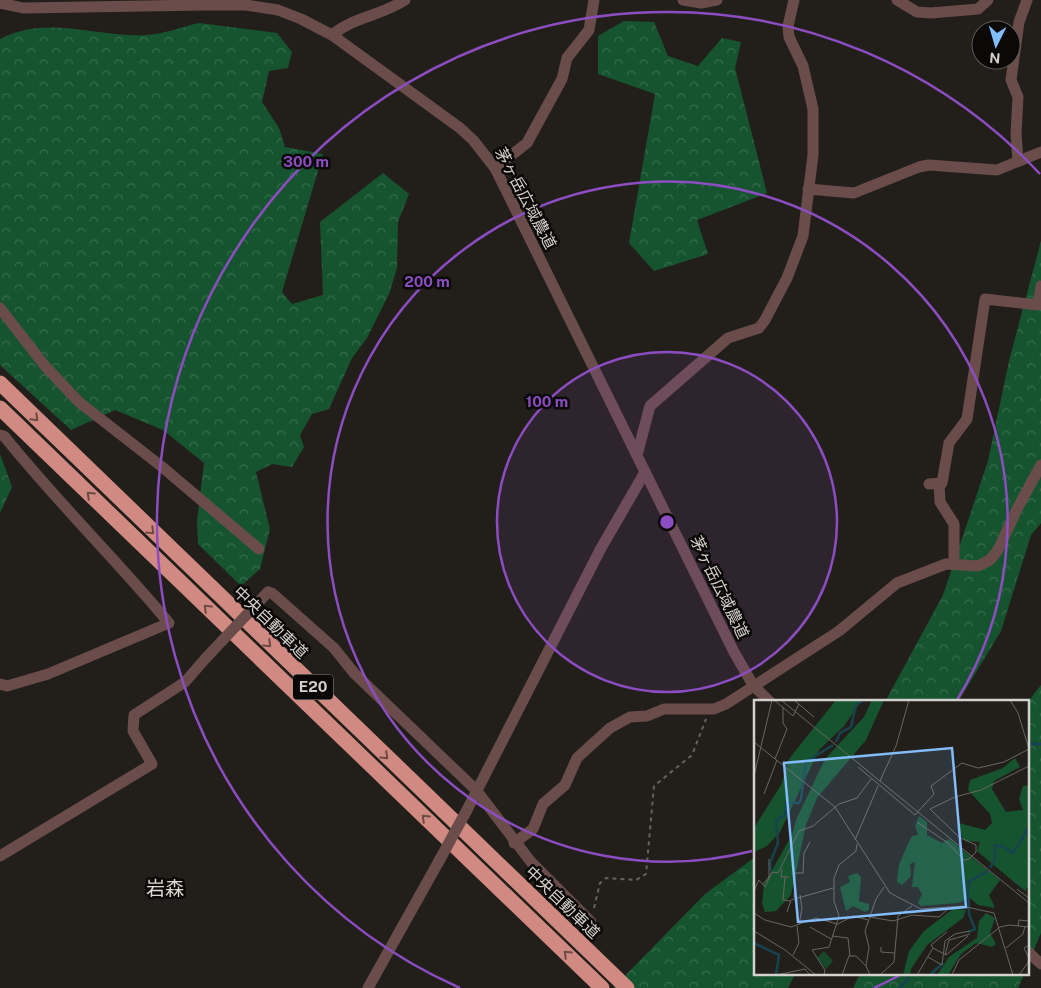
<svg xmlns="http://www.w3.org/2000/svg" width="1041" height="988" viewBox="0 0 1041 988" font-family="'Public Sans','Noto Sans JP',sans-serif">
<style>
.forest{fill:url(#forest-crowns)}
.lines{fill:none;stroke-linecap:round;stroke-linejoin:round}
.stream{stroke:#16434f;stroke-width:3}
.path{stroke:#65635e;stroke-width:2;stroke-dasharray:4 4;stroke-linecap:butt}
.minor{stroke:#6a4d4a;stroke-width:11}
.highway{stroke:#d18a82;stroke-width:15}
.minor-bridge{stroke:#6a4d4a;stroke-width:11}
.oneway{stroke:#6e4a44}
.ring{fill:none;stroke:#8d4dc2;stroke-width:2.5}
.labels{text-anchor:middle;stroke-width:5;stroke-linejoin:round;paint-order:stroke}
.shield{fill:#0a0907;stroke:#979592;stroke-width:1}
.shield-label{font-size:15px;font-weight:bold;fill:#d3d1cd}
.street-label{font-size:16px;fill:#d3d1cd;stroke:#0a0907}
.quarter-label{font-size:19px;fill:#dedbd3;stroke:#0a0907}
.inset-river{fill:none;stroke:#16434f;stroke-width:2.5}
.inset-road{fill:none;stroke:#696662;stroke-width:1}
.view{fill:#82bcfa;fill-opacity:0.15;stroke:#82bcfa;stroke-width:2.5}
.inset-edge{fill:none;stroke:#d3d1cd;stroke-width:2.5}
.centre{fill:#8d4dc2;stroke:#0a0907;stroke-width:2.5}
.ring-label{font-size:15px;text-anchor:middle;font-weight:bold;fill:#8d4dc2;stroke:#0a0907;stroke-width:5;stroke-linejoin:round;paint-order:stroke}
</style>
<defs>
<pattern id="forest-crowns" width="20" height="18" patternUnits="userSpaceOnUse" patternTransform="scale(1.25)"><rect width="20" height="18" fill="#16542f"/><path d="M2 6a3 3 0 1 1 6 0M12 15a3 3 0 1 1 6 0" fill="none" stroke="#376c4c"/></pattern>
</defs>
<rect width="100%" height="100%" fill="#221f1a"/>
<!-- forest -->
<g class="forest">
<path d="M624,21L654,22L668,56L698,66L722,38L741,42L735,68L767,193L697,220L708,254L654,271L629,243L655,94L598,74V36Z"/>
<path d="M199,23L277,33L292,52L288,68L269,71L262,102L279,128L285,147L323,154L282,292L292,304L323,295L320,222L383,173L409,194L398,222L397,268L389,294L367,338L352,358L329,409L312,414L300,435L304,447L292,467L272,464L256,472L270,529L260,569L241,586L198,544L197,521L204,463L163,430L115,410L71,430L0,365V39C48,14 97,38 147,35C164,34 182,27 199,23Z"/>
<path d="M1041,241V523L1031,535L1001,631L958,702H885L943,595L988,461L1009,361Z"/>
<path d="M0,454L12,487L0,513Z"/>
<path d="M1041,685V933L1027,966V703Z"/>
<path d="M755,857V974H795L788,988H613L705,894Z"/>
<path d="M860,974H1024L1018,988H853Z"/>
</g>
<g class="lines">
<!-- stream -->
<g class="stream">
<path d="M1027,744H1041"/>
<path d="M899,988L907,980L908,974"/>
</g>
<!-- path -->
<path class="path" d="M594,908L600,883L606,878L636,880L646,874L654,786L692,755L706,719"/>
<!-- minor -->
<g class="minor">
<path d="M683,0L701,3L717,0"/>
<path d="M897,0L917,12L931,13L978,9L988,0"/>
<path d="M0,3L23,8L204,5H246L278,10L301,19L332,35L460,128L473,140L495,168L734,652L753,685L770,702"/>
<path d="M332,35C355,16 381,16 405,0"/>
<path d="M1018,161L1016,134L1018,97L1011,80L1019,22L1027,0"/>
<path d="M495,168L527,143L562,79L567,58L589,30L594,0"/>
<path d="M808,189L854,193L919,167L929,165L997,170L1041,152"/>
<path d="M0,308L45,366L79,402L161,466L259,549"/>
<path d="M0,435L4,436C56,501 116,559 169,623L48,674L7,686L0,684"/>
<path d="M637,455L650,406L728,338L759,328L765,320L787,278L803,236L813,155V109L803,66L789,37L788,26L794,0"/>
<path d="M939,483L940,502L954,524V563"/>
<path d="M929,484L942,483L949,443L967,419L985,299L1038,305L1041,286"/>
<path d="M268,592L272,593L334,648L354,673L477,791L531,862L591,922"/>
<path d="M467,810L600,550L645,472"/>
<path d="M514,843L533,829L543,804L565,785L577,758L610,728L630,717L647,716L664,709H714L726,704L839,631L897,583L946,564L978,566L990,560L998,550L1017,509L1041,465"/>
<path d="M0,856L152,764L133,731L134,715L185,682L205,659"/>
<path d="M1027,951L1041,964"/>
<path d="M368,988L439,861"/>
</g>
<!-- highway -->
<g class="highway">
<path d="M0,383L627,988"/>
<path d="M0,408L602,988"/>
</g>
<!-- minor-bridge -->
<g class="minor-bridge">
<path d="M205,659L268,592"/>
<path d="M439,861L467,810"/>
</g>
</g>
<!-- one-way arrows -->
<defs><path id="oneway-chevron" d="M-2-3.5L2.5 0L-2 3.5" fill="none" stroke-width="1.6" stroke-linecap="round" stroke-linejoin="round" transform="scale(1.25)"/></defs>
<g class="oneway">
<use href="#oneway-chevron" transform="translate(35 418) rotate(45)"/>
<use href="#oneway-chevron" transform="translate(90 495) rotate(-136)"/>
<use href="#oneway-chevron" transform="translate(151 531) rotate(44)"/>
<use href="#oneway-chevron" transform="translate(207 608) rotate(-136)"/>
<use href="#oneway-chevron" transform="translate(268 644) rotate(44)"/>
<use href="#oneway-chevron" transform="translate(385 756) rotate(44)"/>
<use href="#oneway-chevron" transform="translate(425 818) rotate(-136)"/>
<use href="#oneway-chevron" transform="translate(567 954) rotate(-136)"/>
</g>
<!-- distance rings -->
<circle cx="667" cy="522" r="170" fill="#8d4dc2" fill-opacity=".12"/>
<g class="ring">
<circle cx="667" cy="522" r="170"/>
<path d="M752 851A340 340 0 1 1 957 700"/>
<path d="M902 974A510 510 0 0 1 874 988M460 988A510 510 0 1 1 1040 174"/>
</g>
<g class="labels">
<!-- shield labels -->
<rect class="shield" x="293" y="674.5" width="40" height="25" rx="4"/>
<g class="shield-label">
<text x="313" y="692">E20</text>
</g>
<!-- street labels -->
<g class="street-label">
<text transform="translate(526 198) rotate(62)" y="6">茅ヶ岳広域農道</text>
<text transform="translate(720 587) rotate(64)" y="6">茅ヶ岳広域農道</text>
<text transform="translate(271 622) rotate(44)" y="6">中央自動車道</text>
<text transform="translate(563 902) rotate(44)" y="6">中央自動車道</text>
</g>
<!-- quarter labels -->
<g class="quarter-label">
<text x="165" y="895">岩森</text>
</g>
</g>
<!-- overview -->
<g transform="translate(754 700)">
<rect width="275" height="275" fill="#221f1a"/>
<path d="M82,0H108L90,26L65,50L26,132L13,146L0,152V128L27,85L35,59ZM118,0H130L112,40L63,98L52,125L37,195L22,211L11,212L8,203L10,184L38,135L42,120L71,59L110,17ZM261,58L266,67L240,81L238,89L252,112L269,110L265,99L269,86L275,85V186L271,191L223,151L226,142L211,141L203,129L205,123L231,130L238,123L236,114L214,90L216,80L249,68ZM165,116L173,122V135L188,143L195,139L246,180L235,195L241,208L224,205L216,198L204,203L167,206L164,203L168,194L164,187H158L161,162L156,164L157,176L148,185L143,182L145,165L153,146L158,136L164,135L161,126ZM103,173L107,177L105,201L115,204V210L111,212L99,206L92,211L86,187L96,182L94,176ZM199,209L212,210L209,218L173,245L157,269L156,275H149L155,251L170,231ZM232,213L241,218L236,233L242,244L238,247L222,243L207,254L194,275H183L195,257L223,238L225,221Z" fill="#16542f"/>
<path d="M70,251L79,261L72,269L63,258Z" fill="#174829"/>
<path class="inset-river" d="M82,42L86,33L97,27L102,5L109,0M236,168L241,159V146H248L259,153L275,127M17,171L16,163L24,143L22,121L31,115L32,103H45L47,99L52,62L79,45M214,232L221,229L215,214L214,182L234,171M0,243L25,255L22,275M176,275L189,263"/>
<path class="inset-road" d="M20,0L39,16L45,4M27,0L275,203M40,0L60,17M256,0L264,13L275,49M0,42L81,107L136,193L167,209L208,206L240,213L259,275M21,59L33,29L29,23V7M104,67L161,115L180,94L177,86L208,63L224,68L250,62L275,49M0,76L18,0M126,81L142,46L155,0M10,94L23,60M163,122L194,143L210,160L215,159L222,152V145L205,137L176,109L201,97L227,90L275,66M101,140L124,86M28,169L27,177H35M31,177L29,200L36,201M9,184L15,177V159M263,189L275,198M0,191L5,180L11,187L18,172L24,173L45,131L59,126L85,104L103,98L117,79M40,198L41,173H49L50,153L56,142M33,212L37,200L79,188M0,213L11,220L37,227L62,218L83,224M116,217L139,221L158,215L185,217L195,208M45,225L48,208L46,195M82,225L99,216L114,220M264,226L265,220L275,221M56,227L77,239M0,231L31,250L62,275M78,236L94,238L96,256M275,245L270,248L275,258M127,247V252L140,253M179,248L192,255L214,236M252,248L269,234L271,226M39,255L45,243L43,226M191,255L195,240L216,234M174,257L188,265L191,241L201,234L216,231M22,275L51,269L56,275M70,275L71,270L58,250L75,247L85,216L80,201V178L85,165L102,151L103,144M88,275L95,256H102L112,266M116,275L112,266L115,247L111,231L122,199L130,187M126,275L140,262L144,216L158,206M163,275L179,248L177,245L193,232M198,275L205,260L246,227L255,225L275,227M265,275L275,261"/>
<path class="view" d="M198,48L212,207L44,222L30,63Z"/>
<rect width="275" height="275" class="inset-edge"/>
</g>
<circle cx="667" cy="522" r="8" class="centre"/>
<g class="ring-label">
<text x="306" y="167">300 m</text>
<text x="427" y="287">200 m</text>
<text x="547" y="407">100 m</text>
</g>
<!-- north arrow -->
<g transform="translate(996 45) rotate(185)"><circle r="24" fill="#0a0907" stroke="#5a5956"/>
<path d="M0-4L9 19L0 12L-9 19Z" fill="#82bcfa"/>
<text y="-8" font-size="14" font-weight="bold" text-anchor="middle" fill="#d3d1cd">N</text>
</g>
</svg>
